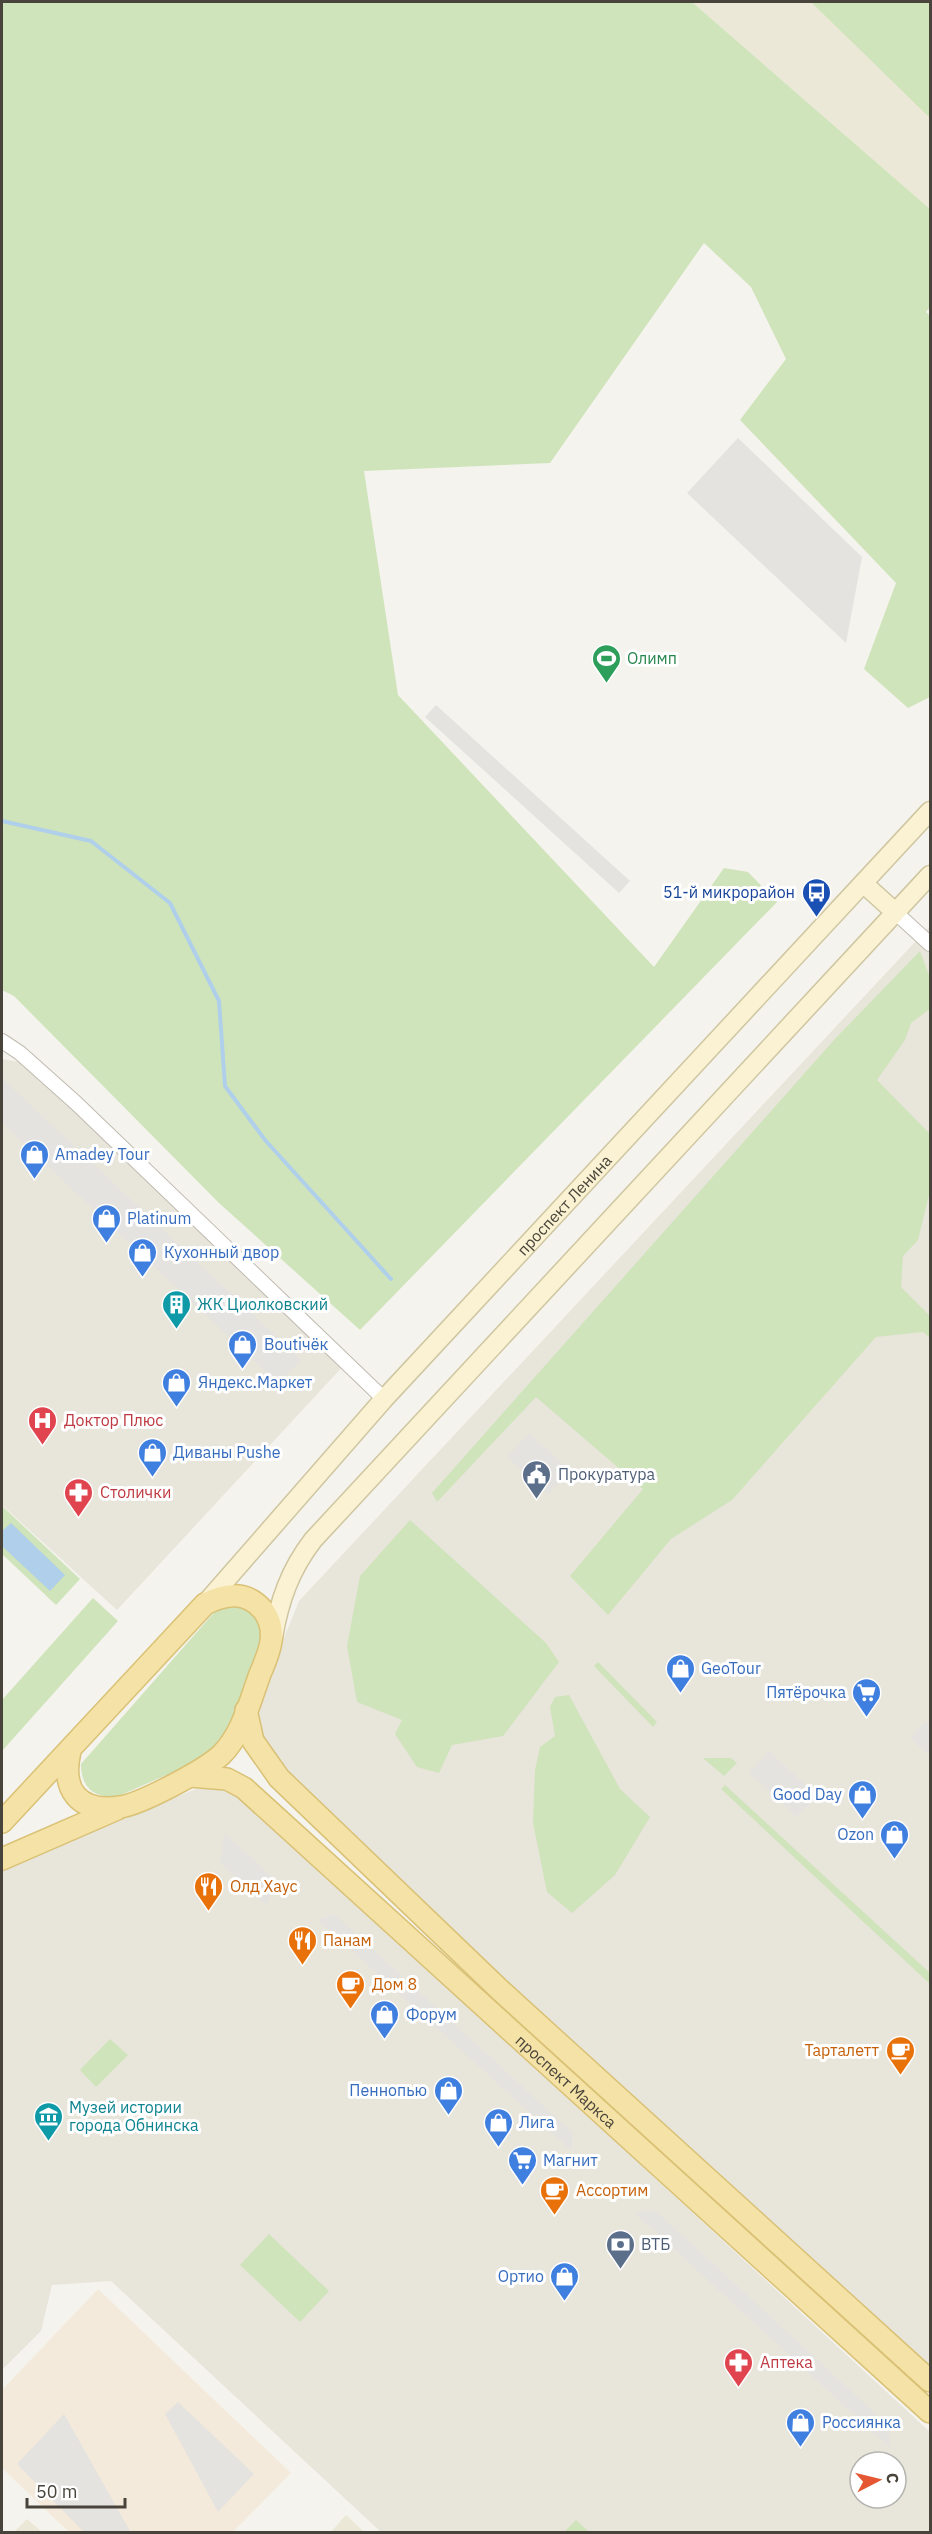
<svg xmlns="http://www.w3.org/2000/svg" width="932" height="2534" viewBox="0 0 932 2534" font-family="'IBM Plex Sans',sans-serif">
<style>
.residential{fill:#e8e5db;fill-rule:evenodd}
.commercial{fill:#f4eadb}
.education{fill:#ece8d8}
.green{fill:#cfe4ba}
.parking{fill:#e4e3e0}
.water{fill:#b0cfea}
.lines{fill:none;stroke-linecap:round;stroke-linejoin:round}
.stream{stroke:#b0cfea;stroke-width:4}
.street-casing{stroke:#c0bbb0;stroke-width:16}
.secondary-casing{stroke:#cfc6a1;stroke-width:21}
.primary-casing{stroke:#d9c176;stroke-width:24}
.street{stroke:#fff;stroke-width:14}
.secondary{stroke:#faf2d2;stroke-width:18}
.primary{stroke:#f5e2a6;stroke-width:21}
.labels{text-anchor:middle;stroke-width:6;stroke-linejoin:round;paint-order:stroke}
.leisure-label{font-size:16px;fill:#27864d;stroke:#fff;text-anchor:start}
.transit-label{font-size:16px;fill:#164399;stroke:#fff;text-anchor:end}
.shop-label{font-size:16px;fill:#366cbe;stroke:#fff;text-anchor:start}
.street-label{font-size:16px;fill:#49443b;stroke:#fff}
.culture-label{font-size:16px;fill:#0d838f;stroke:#fff;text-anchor:start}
.health-label{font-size:16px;fill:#be3a42;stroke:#fff;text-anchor:start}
.service-label{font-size:16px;fill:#4e5e75;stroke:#fff;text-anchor:start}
.food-label{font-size:16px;fill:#c56008;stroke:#fff;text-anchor:start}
</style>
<rect width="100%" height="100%" fill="#f5f3ed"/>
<!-- residential -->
<g class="residential">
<path d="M930,926V2366L478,1963L291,1777L262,1738L258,1729L257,1711L262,1692L299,1601Z"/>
<path d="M2,1059L27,1063L345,1364L117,1610L2,1505Z"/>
<path d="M221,1786L237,1792L930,2432V2532H381L111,2281L52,2285L41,2331L2,2370V1870L196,1789ZM860,2462H896V2498H860Z"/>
</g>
<!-- commercial -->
<path class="commercial" d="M98,2289L291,2473L233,2532H69L2,2468V2390Z"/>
<!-- education -->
<g class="education">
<path d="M692,2H930V209Z"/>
<path d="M346,2515L364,2532H331Z"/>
<path d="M27,2519L42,2532H14Z"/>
</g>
<!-- green -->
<g class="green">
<path d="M2,2H692L930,209V307L926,312L930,316V697L908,708L864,669L896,583L740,420L786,359L751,287L704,243L550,463L364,471L398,695L654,967L724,868L748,872L777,902L360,1330L219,1203L14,996L2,990Z"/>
<path d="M811,2H930V118Z"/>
<path d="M920,951L930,978V1009L911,1023L905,1040L877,1080L930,1134V1191L918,1240L903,1256L901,1287L930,1316V1338L923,1332L876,1337L732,1500L671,1539L608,1615L570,1576L643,1489L536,1397L437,1502L432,1493L834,1040Z"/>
<path d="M2,1506L80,1579L56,1605L2,1554Z"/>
<path d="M410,1520L546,1643L559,1662L503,1736L452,1745L439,1773L417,1767L395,1734L402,1720L357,1702L347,1646L360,1576Z"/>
<path d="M93,1598L118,1621L2,1751V1700Z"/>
<path d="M234,1603L258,1614L261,1632L260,1650L226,1741L207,1757L121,1795C97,1800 81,1790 81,1764L218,1608Z"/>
<path d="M598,1662L657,1722L653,1727L594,1666Z"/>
<path d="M569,1695L620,1789L650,1817L615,1875L572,1913L547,1892L533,1823L535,1770L540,1747L555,1736L550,1707L555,1697Z"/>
<path d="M703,1758H731L737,1763L724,1776Z"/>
<path d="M725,1785L930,1973V1984L721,1789Z"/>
<path d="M110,2039L128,2055L96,2087L80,2070Z"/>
<path d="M269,2234L329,2291L300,2322L240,2265Z"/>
<path d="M576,2520L589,2532H564Z"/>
</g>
<!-- parking -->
<g class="parking">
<path d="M738,438L862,557L846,643L687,493Z"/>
<path d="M436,705L630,881L619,893L425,717Z"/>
<path d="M2,1078L301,1360L279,1384L2,1123Z"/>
<path d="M529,1433L570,1471L548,1495L507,1457Z"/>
<path d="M925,1721L930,1725V1756L910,1738Z"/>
<path d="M769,1751L817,1796L797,1817L749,1773Z"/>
<path d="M225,1834L272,1877L274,1890L266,1905L220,1862Z"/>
<path d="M334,1914L572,2132V2151L318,1920Z"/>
<path d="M656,2211L890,2427L889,2447L635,2213Z"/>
<path d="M178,2402L254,2474L218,2512L165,2414Z"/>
<path d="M64,2414L130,2531L128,2532H84L17,2464Z"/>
</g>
<!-- water -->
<path class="water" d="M11,1523L65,1575L50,1591L2,1546V1531Z"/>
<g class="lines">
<!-- stream -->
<path class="stream" d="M2,821L91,841L170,903L219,1001L225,1086L265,1140L391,1279"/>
<defs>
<g id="street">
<path d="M895,912L930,944"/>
<path d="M2,1041L20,1053L76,1103L384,1399"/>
</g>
<g id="secondary">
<path d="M864,884L895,912"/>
<path id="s1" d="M205,1604L384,1399L930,811"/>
<path d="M273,1638C279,1601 290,1570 313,1540L930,875"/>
</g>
<g id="primary">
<path d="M246,1710L253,1741L279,1778L500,1990L930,2381"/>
<path id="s2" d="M190,1776L227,1779L244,1788L930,2412"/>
<path d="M2,1822L205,1604C225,1594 246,1590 263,1610C279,1631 269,1653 260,1674C250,1701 242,1735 221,1755C205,1770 141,1804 120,1807C78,1813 61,1790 70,1751"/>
<path d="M2,1859L117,1809"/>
</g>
</defs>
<!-- street casing -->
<use href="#street" class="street-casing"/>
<!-- secondary casing -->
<use href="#secondary" class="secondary-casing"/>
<!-- primary casing -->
<use href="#primary" class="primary-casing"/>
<!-- street -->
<use href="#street" class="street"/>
<!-- secondary -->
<use href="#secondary" class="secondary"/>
<!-- primary -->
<use href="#primary" class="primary"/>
</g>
<!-- icons -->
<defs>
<symbol id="stadium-pin" viewBox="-11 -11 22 30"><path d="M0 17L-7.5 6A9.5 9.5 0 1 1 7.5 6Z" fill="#2e9e5b" stroke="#fff"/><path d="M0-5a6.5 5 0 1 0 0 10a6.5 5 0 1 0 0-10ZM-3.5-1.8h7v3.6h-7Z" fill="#fff"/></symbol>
<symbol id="bus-pin" viewBox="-11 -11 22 30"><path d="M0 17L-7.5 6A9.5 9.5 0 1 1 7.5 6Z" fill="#1a4fb4" stroke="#fff"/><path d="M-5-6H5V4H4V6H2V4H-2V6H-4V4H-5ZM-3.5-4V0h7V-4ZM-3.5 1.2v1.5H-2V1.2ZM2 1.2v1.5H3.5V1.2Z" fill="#fff"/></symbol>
<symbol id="shop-pin" viewBox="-11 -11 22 30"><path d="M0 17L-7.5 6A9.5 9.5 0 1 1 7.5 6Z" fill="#3f7fe0" stroke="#fff"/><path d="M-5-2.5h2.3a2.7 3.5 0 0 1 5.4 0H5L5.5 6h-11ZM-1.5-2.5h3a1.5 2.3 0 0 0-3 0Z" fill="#fff"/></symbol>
<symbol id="building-pin" viewBox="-11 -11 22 30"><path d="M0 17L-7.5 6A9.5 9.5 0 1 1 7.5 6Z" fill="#0f9aa8" stroke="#fff"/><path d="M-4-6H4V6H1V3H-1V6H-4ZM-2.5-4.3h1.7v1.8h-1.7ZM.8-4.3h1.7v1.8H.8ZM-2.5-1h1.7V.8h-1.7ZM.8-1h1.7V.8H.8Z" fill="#fff"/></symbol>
<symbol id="hospital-pin" viewBox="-11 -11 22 30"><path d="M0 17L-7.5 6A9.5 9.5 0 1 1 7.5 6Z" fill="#e0444e" stroke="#fff"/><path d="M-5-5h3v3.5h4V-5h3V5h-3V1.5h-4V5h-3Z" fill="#fff"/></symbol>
<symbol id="civic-pin" viewBox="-11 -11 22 30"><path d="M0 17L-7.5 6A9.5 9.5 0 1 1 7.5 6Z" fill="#5c6f8a" stroke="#fff"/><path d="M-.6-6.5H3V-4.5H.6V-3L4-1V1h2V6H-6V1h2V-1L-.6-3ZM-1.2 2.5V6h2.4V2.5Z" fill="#fff"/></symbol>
<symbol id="pharmacy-pin" viewBox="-11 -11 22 30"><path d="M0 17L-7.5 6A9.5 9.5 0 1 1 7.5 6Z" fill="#e0444e" stroke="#fff"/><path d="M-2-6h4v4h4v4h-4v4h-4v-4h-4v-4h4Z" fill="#fff"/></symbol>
<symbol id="supermarket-pin" viewBox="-11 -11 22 30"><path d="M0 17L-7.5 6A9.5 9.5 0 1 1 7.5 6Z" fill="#3f7fe0" stroke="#fff"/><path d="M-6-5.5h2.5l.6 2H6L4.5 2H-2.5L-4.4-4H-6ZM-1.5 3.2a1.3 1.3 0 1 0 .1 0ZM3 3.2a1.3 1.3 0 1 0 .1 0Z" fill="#fff"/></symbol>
<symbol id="restaurant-pin" viewBox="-11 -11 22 30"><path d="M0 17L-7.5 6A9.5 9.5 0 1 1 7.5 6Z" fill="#e8710a" stroke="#fff"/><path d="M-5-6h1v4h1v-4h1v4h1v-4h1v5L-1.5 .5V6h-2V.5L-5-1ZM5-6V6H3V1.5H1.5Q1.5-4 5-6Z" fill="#fff"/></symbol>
<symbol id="cafe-pin" viewBox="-11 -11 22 30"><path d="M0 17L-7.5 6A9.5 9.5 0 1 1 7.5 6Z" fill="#e8710a" stroke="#fff"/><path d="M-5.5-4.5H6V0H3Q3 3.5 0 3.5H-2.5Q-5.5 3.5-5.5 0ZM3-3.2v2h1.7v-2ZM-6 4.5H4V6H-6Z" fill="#fff"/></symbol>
<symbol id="museum-pin" viewBox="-11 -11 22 30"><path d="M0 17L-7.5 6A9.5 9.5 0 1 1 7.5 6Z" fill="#0f9aa8" stroke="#fff"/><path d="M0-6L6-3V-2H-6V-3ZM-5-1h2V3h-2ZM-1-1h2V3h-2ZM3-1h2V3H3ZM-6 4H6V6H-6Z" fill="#fff"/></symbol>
<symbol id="bank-pin" viewBox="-11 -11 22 30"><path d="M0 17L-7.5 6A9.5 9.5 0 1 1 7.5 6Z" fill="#5c6f8a" stroke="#fff"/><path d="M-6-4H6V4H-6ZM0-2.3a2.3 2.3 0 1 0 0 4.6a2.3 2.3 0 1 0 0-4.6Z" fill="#fff"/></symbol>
</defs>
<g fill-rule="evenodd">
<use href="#stadium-pin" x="590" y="642" width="33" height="45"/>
<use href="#bus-pin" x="800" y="876" width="33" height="45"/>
<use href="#shop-pin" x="18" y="1138" width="33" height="45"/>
<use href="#shop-pin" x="90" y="1202" width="33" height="45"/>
<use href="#shop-pin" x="126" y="1236" width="33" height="45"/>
<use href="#building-pin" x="160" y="1288" width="33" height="45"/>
<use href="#shop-pin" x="226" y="1328" width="33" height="45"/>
<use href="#shop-pin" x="160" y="1366" width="33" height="45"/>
<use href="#hospital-pin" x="26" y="1404" width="33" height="45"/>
<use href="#shop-pin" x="136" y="1436" width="33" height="45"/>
<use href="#civic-pin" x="520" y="1458" width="33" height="45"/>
<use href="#pharmacy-pin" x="62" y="1476" width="33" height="45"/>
<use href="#shop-pin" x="664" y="1652" width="33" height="45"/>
<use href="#supermarket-pin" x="850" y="1676" width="33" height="45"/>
<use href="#shop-pin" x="846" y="1778" width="33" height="45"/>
<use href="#shop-pin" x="878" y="1818" width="33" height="45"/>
<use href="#restaurant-pin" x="192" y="1870" width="33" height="45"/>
<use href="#restaurant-pin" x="286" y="1924" width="33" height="45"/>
<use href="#cafe-pin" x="334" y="1968" width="33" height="45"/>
<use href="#shop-pin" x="368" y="1998" width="33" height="45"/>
<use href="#cafe-pin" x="884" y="2034" width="33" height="45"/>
<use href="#shop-pin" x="432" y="2074" width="33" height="45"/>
<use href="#museum-pin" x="32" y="2100" width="33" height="45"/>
<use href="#shop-pin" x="482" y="2106" width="33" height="45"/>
<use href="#supermarket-pin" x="506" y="2144" width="33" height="45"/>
<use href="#cafe-pin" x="538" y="2174" width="33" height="45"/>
<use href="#bank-pin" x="604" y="2228" width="33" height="45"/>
<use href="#shop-pin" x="548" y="2260" width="33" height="45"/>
<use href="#pharmacy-pin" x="722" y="2346" width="33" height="45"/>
<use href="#shop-pin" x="784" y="2406" width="33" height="45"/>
</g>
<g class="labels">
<!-- leisure labels -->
<g class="leisure-label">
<text x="627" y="664">Олимп</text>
</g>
<!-- transit labels -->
<g class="transit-label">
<text x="795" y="898">51-й микрорайон</text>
</g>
<!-- shop labels -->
<g class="shop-label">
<text x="55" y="1160">Amadey Tour</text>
<text x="127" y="1224">Platinum</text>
<text x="164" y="1258">Кухонный двор</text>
<text x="264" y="1350">Boutiчёк</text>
<text x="198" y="1388">Яндекс.Маркет</text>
<text x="173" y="1458">Диваны Pushe</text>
<text x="701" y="1674">GeoTour</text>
<text x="846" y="1698" text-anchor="end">Пятёрочка</text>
<text x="842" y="1800" text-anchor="end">Good Day</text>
<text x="874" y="1840" text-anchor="end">Ozon</text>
<text x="406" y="2020">Форум</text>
<text x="427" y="2096" text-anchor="end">Пеннопью</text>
<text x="519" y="2128">Лига</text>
<text x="543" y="2166">Магнит</text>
<text x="544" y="2282" text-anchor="end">Ортио</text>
<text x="822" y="2428">Россиянка</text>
</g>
<!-- street labels -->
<g class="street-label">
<text dy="6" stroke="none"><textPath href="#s1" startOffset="537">проспект Ленина</textPath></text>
<text dy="6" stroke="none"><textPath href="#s2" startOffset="492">проспект Маркса</textPath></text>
</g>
<!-- culture labels -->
<g class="culture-label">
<text x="197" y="1310">ЖК Циолковский</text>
<text x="69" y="2113">Музей истории<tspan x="69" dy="18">города Обнинска</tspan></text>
</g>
<!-- health labels -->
<g class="health-label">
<text x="64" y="1426">Доктор Плюс</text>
<text x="100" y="1498">Столички</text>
<text x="760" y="2368">Аптека</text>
</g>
<!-- service labels -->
<g class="service-label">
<text x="558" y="1480">Прокуратура</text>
<text x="641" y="2250">ВТБ</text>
</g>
<!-- food labels -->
<g class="food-label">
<text x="230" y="1892">Олд Хаус</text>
<text x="323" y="1946">Панам</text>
<text x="372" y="1990">Дом 8</text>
<text x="879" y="2056" text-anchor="end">Тарталетт</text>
<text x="576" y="2196">Ассортим</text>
</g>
</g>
<!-- border -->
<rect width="932" height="2534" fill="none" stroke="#49443b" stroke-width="6"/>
<!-- north arrow -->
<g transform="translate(878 2480) rotate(83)"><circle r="28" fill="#ffffff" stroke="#b6b4b1" stroke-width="1.5"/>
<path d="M0-4.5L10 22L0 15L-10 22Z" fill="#e55733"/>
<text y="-9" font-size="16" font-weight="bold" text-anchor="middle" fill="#49443b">С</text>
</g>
<!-- scale -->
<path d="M27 2498v9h98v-9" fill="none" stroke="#49443b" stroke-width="3"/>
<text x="36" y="2498" font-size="18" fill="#49443b" stroke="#ffffff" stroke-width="4.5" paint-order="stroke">50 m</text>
</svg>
